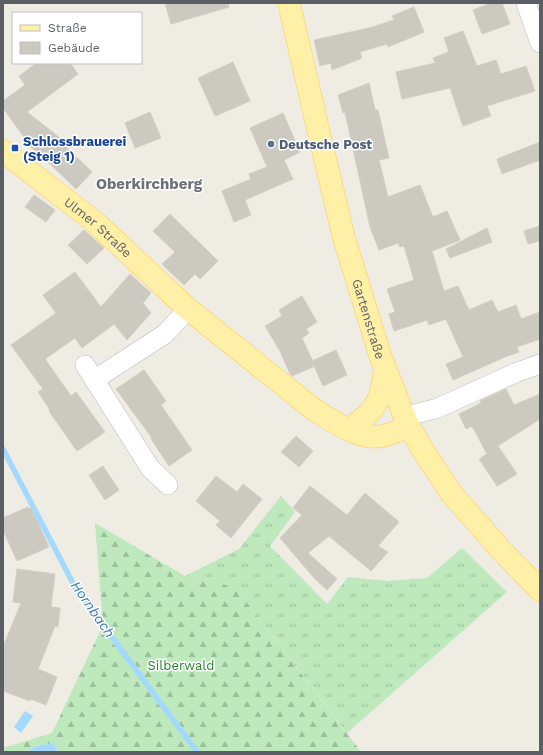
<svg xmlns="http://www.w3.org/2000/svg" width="543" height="755" viewBox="0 0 543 755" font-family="'Work Sans',sans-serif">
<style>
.grass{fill:url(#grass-tufts)}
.forest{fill:url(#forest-firs)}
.water{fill:#a3d8ff}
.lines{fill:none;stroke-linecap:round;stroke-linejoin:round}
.stream{stroke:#a3d8ff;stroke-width:5.5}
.building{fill:#ccc9c1;stroke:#d5cec0}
.minor-casing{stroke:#b8bbc0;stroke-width:20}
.major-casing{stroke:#ffca4c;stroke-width:23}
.minor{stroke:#fff;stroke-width:19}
.major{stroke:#fff0a8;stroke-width:22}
.service-dot{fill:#5c6f8a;stroke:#fff;stroke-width:1.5}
.transit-dot{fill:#1a4fb4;stroke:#fff;stroke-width:1.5}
.labels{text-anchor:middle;stroke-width:3;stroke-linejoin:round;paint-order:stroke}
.transit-label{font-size:13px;font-weight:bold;fill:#164399;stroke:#fff;text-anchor:start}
.service-label{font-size:13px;font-weight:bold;fill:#4e5e75;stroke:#fff;text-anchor:start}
.street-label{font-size:13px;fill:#5b5f65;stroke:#fff}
.park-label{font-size:13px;fill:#2b842f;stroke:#fff}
.water-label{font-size:14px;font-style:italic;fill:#3578bc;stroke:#fff}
.quarter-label{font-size:15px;font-weight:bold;fill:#6c7277;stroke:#fff}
</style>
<defs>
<pattern id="grass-tufts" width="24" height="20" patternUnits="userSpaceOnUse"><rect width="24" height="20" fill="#bde9bc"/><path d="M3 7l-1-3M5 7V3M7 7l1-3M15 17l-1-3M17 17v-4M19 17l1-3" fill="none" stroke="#9dc09c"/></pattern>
<pattern id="forest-firs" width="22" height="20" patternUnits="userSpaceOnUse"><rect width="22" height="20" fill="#bde9bc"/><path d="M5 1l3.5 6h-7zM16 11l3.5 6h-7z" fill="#9dc09c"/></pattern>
</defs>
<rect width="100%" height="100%" fill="#efece3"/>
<!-- grass -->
<path class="grass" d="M281,496L295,512L270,546L327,604L348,577L387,581L427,578L462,548L507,592L347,733L235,587L185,576L239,549Z"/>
<!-- forest -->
<path class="forest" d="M95,523L185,576L235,587L361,752H58L54,743L36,746L28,752H3V748L52,733L103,625Z"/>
<!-- water -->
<g class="water">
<path d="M25,711L33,716L21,733L14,727Z"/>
<path d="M54,743L58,752H28L36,746Z"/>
</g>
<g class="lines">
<!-- stream -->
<path class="stream" d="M3,449L76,589L197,752"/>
</g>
<!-- building -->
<g class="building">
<path d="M165,3H228L229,7L171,24Z"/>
<path d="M491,3H502L510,24L482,34L473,10Z"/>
<path d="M414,7L424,32L388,47L387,44L360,52L362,58L332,70L331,63L320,66L314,40L369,28L394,20L392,16Z"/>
<path d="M463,31L477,66L496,60L501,74L526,66L535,91L487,106L491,116L463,126L450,88L402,99L396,72L435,63L433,58L449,52L444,38Z"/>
<path d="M233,62L250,101L215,116L198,78Z"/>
<path d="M37,63H70L78,74L27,112L60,138L59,140L92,172L76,189L41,155L24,142L26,140L3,108V101L25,85L19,76Z"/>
<path d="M369,83L375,110H378L389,158L379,160L388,197L420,185L433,217L447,211L460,240L432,251L444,291L458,286L469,310L492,300L498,312L516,305L521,319L540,312V339L517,347L519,352L505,357L453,380L446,364L463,357L446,319L429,325L427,320L394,331L389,314L395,312L387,289L414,280L404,246L400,247L398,243L379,250L370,227L345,112L343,113L338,95Z"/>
<path d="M150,112L161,138L135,148L125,123Z"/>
<path d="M283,113L300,152L284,160L293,179L245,200L251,215L234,222L222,191L251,179L249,174L267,167L250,128Z"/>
<path d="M540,142V160L502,174L497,159Z"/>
<path d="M34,195L55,210L46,222L25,207Z"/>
<path d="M170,214L218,261L200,279L195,274L184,285L162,264L175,252L153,231Z"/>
<path d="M540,226V241L528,244L524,231Z"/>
<path d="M487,228L492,242L450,258L446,249Z"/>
<path d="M84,230L104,248L87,264L68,245Z"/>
<path d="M75,272L101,307L130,274L151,293L143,303L151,313L127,340L114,324L82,348L75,338L45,359L71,396L76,392L105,432L77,451L49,411L50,410L38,392L43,389L11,345L56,313L43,295Z"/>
<path d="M302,296L317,322L306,329L309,333L302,338L315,366L292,376L290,374L280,351L265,326L282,316L279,310Z"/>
<path d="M336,350L347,375L323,386L312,361Z"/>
<path d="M144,370L166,401L161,405L192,450L169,466L151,439L152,438L116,389Z"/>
<path d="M506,389L514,405L540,394V419L498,446L517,474L497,486L479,459L487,454L472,426L466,429L459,414L481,403L480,401Z"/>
<path d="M296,436L313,451L299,467L281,452Z"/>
<path d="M103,466L119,490L105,500L89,475Z"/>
<path d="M216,476L237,492L243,484L262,499L231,538L216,525L220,521L196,501Z"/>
<path d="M310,486L347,515L365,493L399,522L378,546L388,552L371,571L329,536L308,553L337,579L327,590L315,579L280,538L302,515L293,508Z"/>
<path d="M28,507V509L31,508L49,547L17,561L3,530V518Z"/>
<path d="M17,569L55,574L51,607L60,608L58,627L55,626L38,669L57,677L46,705L31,699L30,701L3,691V647L21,603L13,602Z"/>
</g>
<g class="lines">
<defs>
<g id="minor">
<path d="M526,3L540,43"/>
<path d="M85,365L150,468L168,485"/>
<path d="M94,380L165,334L188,309"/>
<path d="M404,417L438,408L515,373L540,364"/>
</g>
<g id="major">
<path id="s1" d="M289,3L318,129L344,238L380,355L406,421L424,452L451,493L502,551L540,590"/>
<path id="s2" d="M3,151L96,223L188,309L316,411C333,421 361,441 382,436C391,434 400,430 409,427"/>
<path d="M356,424C378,409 382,395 385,369"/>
</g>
</defs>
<!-- minor casing -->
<use href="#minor" class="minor-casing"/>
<!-- major casing -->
<use href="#major" class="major-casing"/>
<!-- minor -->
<use href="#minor" class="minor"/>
<!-- major -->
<use href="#major" class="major"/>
</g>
<!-- markers -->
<circle class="service-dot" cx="271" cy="144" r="4"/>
<rect class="transit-dot" x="11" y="144" width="8" height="8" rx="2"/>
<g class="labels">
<!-- transit labels -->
<g class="transit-label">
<text x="23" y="146">Schlossbrauerei<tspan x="23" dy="15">(Steig 1)</tspan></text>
</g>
<!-- service labels -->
<g class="service-label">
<text x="279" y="149">Deutsche Post</text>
</g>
<!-- street labels -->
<g class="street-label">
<text dy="5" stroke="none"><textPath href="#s2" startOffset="122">Ulmer Straße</textPath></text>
<text dy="5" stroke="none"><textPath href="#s1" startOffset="326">Gartenstraße</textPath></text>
</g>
<!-- park labels -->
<g class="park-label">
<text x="181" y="670">Silberwald</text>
</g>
<!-- water labels -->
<g class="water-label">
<text transform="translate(93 609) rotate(55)" y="5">Hornbach</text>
</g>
<!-- quarter labels -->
<g class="quarter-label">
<text x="149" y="189">Oberkirchberg</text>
</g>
</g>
<!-- border -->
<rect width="543" height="755" fill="none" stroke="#5b5f65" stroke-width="8"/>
<!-- legend -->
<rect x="12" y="12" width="130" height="52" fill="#ffffff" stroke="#bdbfc1"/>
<rect x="20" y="25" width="20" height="6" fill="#fff0a8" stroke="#bdbfc1"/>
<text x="48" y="32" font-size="12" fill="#5b5f65">Straße</text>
<rect x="20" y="42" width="20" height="12" fill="#ccc9c1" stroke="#bdbfc1"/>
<text x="48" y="52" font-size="12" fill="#5b5f65">Gebäude</text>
</svg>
